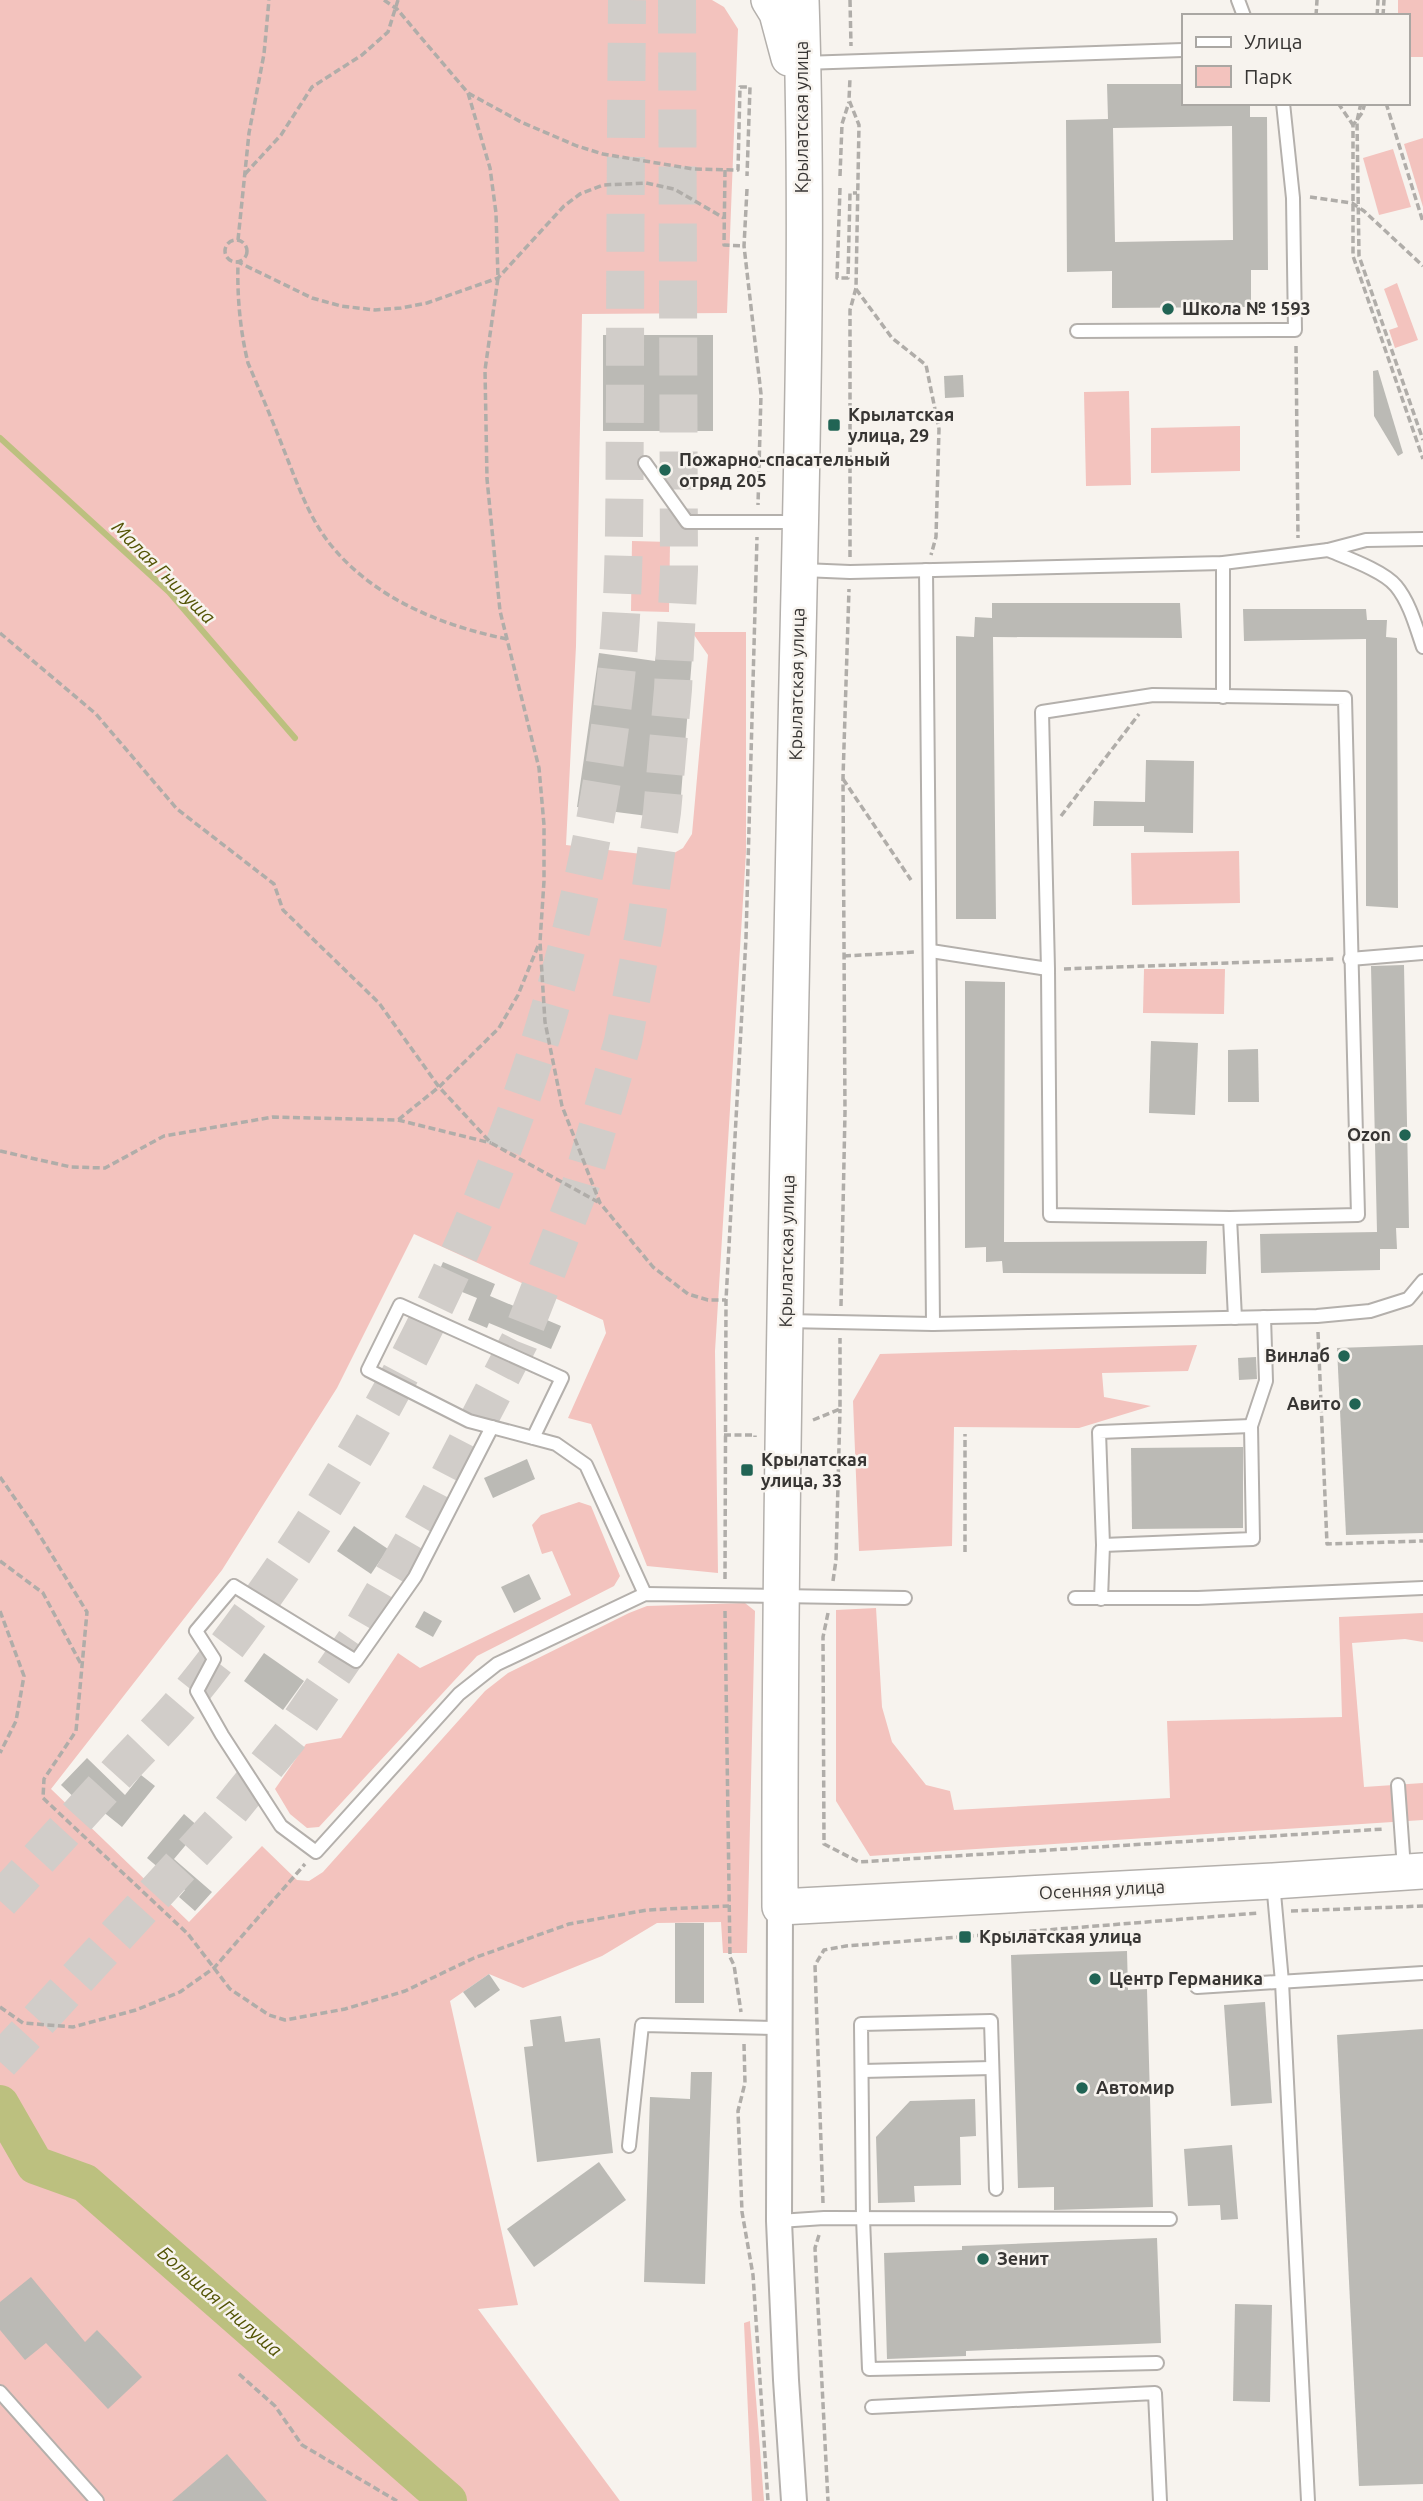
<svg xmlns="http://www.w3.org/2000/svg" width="1423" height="2501" viewBox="0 0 1423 2501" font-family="Ubuntu,sans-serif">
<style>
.green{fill:#f3c3be}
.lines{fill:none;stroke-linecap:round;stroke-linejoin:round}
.stream{stroke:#bcc07f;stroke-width:6}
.river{stroke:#bcc07f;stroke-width:38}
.building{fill:#bbbab5;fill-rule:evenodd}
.primary-tunnel{stroke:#d1cdc9;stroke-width:38;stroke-dasharray:38 19;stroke-linecap:butt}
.service-casing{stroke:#b4b0ac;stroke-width:16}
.minor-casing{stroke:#b4b0ac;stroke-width:28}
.secondary-casing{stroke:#b4b0ac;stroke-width:38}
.path{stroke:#b0ada9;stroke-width:3.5;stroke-dasharray:7 3.5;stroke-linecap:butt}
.service{stroke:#fff;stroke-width:12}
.minor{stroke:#fff;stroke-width:24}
.secondary{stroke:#fff;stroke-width:35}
.poi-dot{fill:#216454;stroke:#f7f3ee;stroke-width:2.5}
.labels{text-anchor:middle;stroke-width:5;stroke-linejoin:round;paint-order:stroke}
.street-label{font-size:18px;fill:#373533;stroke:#f7f3ee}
.poi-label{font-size:18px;font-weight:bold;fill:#373533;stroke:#f7f3ee;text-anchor:start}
.water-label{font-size:19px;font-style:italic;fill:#535405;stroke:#f7f3ee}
</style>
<rect width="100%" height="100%" fill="#f7f3ee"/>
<!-- green -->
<g class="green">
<path d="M0,0H712L724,7L738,29L727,313L582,314L576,646L566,845L667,857L683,848L692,834L708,655L692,632H746V852L715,1351L718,1573L647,1566L591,1424L568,1418L606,1333L603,1320L414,1234L337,1388L222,1570L51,1789L189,1922L262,1846L297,1880L309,1881L323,1872L485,1691L508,1673L629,1613L647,1606L745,1603L755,1611L747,1953H723L721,1922L657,1923L602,1956L523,1988L489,1974L450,2001L518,2305L478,2309L620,2501H0Z"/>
<path d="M1398,0H1423V57H1407V16H1398Z"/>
<path d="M1423,138V207L1404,144Z"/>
<path d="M1393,149L1411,207L1379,215L1363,158Z"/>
<path d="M1397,283L1418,340L1395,348L1389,330L1398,327L1384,289Z"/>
<path d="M1129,391L1131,485L1086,486L1084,392Z"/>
<path d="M1240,426V471L1151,473V428Z"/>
<path d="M632,541L670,542L669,612L631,611Z"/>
<path d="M1239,851L1240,903L1132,905L1131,853Z"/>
<path d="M1144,969H1225L1224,1014L1143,1013Z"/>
<path d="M1197,1345L1188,1371L1102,1373L1104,1397L1151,1406L1079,1428L954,1427L952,1546L859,1551L853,1401L880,1354Z"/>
<path d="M579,1502L591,1506L620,1576L614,1586L477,1656L319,1827L307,1828L290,1814L275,1789L306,1744L341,1738L398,1653L420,1668L571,1595L552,1551L542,1554L532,1525L541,1515Z"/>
<path d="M876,1608L882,1707L892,1742L926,1785L950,1791L954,1810L1170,1798L1167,1721L1342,1717L1339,1617L1423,1613V1642L1405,1639L1352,1643L1364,1787L1423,1783V1820L870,1856L836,1801V1610Z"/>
<path d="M750,2321V2322L764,2501H752L744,2323Z"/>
</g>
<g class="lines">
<!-- stream -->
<path class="stream" d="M0,438L169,592L295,738"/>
<!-- river -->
<path class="river" d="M0,2104L35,2165L85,2183L448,2501"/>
</g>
<!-- building -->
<g class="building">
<path d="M1107,84H1183V103H1250V117H1267L1268,270H1251V307L1112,308V271L1067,272L1066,120L1108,119ZM1232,126L1233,240L1115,242L1113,128Z"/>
<rect x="603" y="335" width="110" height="96"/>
<path d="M1378,370L1403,453L1398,456L1374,416L1373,371Z"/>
<path d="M963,375L964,397L945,398L944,376Z"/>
<path d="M992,603H1180L1182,638L993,637L996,919H956V636L974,637L975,617L992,618Z"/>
<path d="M1243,609H1366L1367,620H1387L1386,637L1397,638L1398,908L1366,906V639L1244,641Z"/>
<path d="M599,653L655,661L656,655L692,658L679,820L577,807Z"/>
<path d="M1146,760L1194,761L1193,833L1144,832V826H1093L1094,801L1145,802Z"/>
<path d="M1404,965L1409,1228H1396L1397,1249H1380V1270L1261,1273L1260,1234L1377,1232L1371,966Z"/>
<path d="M965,981L1005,982L1004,1242L1207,1241L1206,1274L1003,1273L1002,1261L986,1262V1247L965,1248Z"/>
<path d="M1151,1041L1198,1043L1195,1115L1149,1113Z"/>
<path d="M1258,1049L1259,1102H1228V1050Z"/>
<path d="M443,1262L495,1284L490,1296L561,1326L551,1349L489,1323L487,1328L468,1320L477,1298L435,1281Z"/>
<path d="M1423,1345V1533L1346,1535L1337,1348Z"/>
<path d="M1256,1357L1257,1379L1239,1380L1238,1358Z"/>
<path d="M1243,1447V1528L1132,1529L1131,1448Z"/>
<path d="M527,1459L535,1479L493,1498L484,1478Z"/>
<path d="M354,1526L388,1549L371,1574L337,1551Z"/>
<path d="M529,1574L541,1599L514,1613L501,1587Z"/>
<path d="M424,1611L442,1621L433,1637L415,1627Z"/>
<path d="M264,1653L304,1681L283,1710L244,1681Z"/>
<path d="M87,1758L125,1795L141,1775L155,1786L122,1827L86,1798L81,1804L61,1785Z"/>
<path d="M184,1814L200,1828L174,1859L212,1892L195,1911L179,1897L185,1890L147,1858Z"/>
<rect x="675" y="1923" width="29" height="80"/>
<path d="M1127,1951L1128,1990L1147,1989L1153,2207L1054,2210V2187L1018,2188L1011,1955Z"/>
<path d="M489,1974L500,1990L475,2008L463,1992Z"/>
<path d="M1265,2002L1272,2103L1231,2106L1224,2005Z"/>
<path d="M561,2016L565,2042L600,2038L613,2153L537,2162L524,2047L533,2046L530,2020Z"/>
<path d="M1423,2029V2484L1359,2486L1337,2035Z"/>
<path d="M691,2072H712L705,2284L644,2282L650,2097L690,2099Z"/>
<path d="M975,2099L976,2136L960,2137L961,2185L914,2186L915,2202L878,2203L876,2137L910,2101Z"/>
<path d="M1232,2145L1238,2219L1221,2220L1220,2205L1188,2206L1184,2149Z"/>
<path d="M599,2162L626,2200L534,2267L507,2229Z"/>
<path d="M1157,2238L1161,2343L966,2351V2356L887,2359L884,2253L962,2250V2246Z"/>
<path d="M31,2277L85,2342L97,2330L142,2377L108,2409L46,2343L25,2360L0,2330V2302Z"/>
<path d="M1235,2304L1272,2305L1270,2402L1233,2401Z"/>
<path d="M227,2454L267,2501H172Z"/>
</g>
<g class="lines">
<!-- primary-tunnel -->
<g class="primary-tunnel">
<path d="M0,1901C40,1857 80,1814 120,1770C141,1747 164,1725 184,1701C423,1406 579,1046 617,667C626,578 624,487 625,396C625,264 626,132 627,0"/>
<path d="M0,2062L221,1822L293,1732L356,1640L438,1498L519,1342L581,1184L623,1041L645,928L662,812L673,689L679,570L677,0"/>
</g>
<defs>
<g id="service">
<path d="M1238,0L1244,16"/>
<path d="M803,63L1183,50"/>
<path d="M1077,331L1295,330L1293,198L1283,103"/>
<path d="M645,463L687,522H800"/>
<path d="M1328,550C1347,558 1384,571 1396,586C1410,603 1416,627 1423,647"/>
<path d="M803,570L850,572L1223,563L1328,550L1366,540L1423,539"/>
<path d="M926,570L933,1324"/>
<path d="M1223,697V563"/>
<path d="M931,951L1048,969L1050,1215L1230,1218L1358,1215L1345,698L1153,695L1042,712L1048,969"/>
<path d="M1350,959L1423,953"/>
<path d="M1230,1218L1235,1318"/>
<path d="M786,1321L933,1324L1317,1316L1370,1311L1408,1299L1423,1281"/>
<path d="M492,1427L415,1577L356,1661L234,1586L196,1631L214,1659L197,1691L222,1735L281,1826L316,1852L459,1694L497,1664L645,1594L905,1598"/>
<path d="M533,1438L562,1378L400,1305L368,1370L469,1421L556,1444L586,1465L645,1594"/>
<path d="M1103,1545L1253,1539L1251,1426L1266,1381L1264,1317"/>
<path d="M1075,1598H1198L1423,1588"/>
<path d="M1101,1599L1103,1545L1099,1432L1251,1426"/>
<path d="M1398,1785L1404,1869"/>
<path d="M1273,1882L1282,1982L1308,2501"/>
<path d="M1197,1987L1423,1973"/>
<path d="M862,2071L992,2068"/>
<path d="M629,2146L642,2025L779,2028"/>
<path d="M996,2189L991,2021L861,2024L863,2218L869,2369L1157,2363"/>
<path d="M779,2221L824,2218L1170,2219"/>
<path d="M0,2392L97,2501"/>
<path d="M872,2407L1155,2393L1160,2501"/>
</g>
<path id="minor" d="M780,1907L779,2221L786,2380L794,2501"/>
<g id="secondary">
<path d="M769,0L777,13L789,58"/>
<path d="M801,0C809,243 801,486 796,728C789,1121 779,1514 780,1907L1273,1881L1423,1871"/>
</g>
</defs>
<!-- service casing -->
<use href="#service" class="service-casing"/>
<!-- minor casing -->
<use href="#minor" class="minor-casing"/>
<!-- secondary casing -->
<use href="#secondary" class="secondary-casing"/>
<!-- path -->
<g class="path">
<path d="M384,0L397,9L468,93L521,122L577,146L603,154L693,169L738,170L740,87H750L747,176"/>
<path d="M850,0L851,46"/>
<path d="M1316,16L1317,0"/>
<path d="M1377,16L1378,0"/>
<path d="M1383,16L1384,0"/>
<path d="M468,93L490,168L496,213L498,278L485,370L487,479L500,611L539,768L544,825V881L540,942L545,1022L562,1106L600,1203L653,1267L688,1294L708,1300H726"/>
<path d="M1338,103L1353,125"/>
<path d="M1361,103L1357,121L1359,256L1423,440"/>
<path d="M1365,103L1362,113L1353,125V256L1423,459"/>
<path d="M1386,103L1423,222"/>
<path d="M725,170L724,245L744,246"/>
<path d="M245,174L281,135L312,87L362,55L388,32L398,0"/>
<path d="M840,176L842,124L849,102"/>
<path d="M840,188L837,278H848L850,193H857"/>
<path d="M747,189L744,246L761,394L758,505"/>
<path d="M1310,197L1352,203L1364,211L1423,266"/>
<circle cx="236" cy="251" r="11"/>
<path d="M238,240L249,133L264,54L269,0"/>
<path d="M856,289L892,338L926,365L939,429L936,537L931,555"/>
<path d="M1296,346L1298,538"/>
<path d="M850,557V310L856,288L859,125L849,100L850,78"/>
<path d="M0,633L96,714L177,809L274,884L283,910L379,1003L439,1087L398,1120"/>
<path d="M507,639C442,626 373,598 330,544C311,520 300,491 289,463C276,429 262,396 248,363C240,330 237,296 238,262L312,298L341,306L375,310L401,308L427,303L498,278L564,206L580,194L603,185L646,183L674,189L724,218"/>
<path d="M843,779L911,880"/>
<path d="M1061,816L1139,714"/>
<path d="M538,946L518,995L499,1028L439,1087L491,1143L598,1202"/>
<path d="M844,956L915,952"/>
<path d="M1064,969L1336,959"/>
<path d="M0,1151L71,1167L105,1168L164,1136L273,1117L398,1120L491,1143"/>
<path d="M841,1306L845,1112L843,778L849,589"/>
<path d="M1318,1332L1327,1544L1423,1541"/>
<path d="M813,1420L840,1409V1338"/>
<path d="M724,1435H755V1437"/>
<path d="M0,1477L32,1523L87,1612L76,1731L44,1779L43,1798L188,1934L230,1989L269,2015L285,2020L345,2009L405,1991L474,1958L569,1924L647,1910L729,1906"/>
<path d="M965,1552V1434"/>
<path d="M0,1561L43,1593L82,1666"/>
<path d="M725,1579L726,1300L746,938L757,537"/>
<path d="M833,1581L836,1560L840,1409"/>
<path d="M0,1611L24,1676L16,1721L0,1753"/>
<path d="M725,1611L730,1957L734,1965L741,2012"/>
<path d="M828,1613L823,1637L824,1844L859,1862L1384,1829"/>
<path d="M1291,1911L1423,1906"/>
<path d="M0,2007L23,2023L73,2027L136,2010L180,1992L214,1968L305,1864"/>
<path d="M744,2044L745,2083L738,2111L742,2212L753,2275L768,2501"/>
<path d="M823,2203L815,1965L824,1950L846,1946L1259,1913"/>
<path d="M819,2235L815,2248L828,2501"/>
<path d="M239,2374L275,2406L302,2445L397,2501"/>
</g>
<!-- service -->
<use href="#service" class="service"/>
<!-- minor -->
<use href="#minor" class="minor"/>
<!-- secondary -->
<use href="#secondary" class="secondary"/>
</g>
<!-- markers -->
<g class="poi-dot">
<circle cx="1168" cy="309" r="7"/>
<rect x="827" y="418" width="14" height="14" rx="3.5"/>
<circle cx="665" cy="470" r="7"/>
<circle cx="1405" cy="1135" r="7"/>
<circle cx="1344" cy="1356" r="7"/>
<circle cx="1355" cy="1404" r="7"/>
<rect x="740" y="1463" width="14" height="14" rx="3.5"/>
<rect x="958" y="1930" width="14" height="14" rx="3.5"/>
<circle cx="1095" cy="1979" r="7"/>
<circle cx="1082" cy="2088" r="7"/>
<circle cx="983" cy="2259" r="7"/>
</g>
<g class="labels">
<!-- street labels -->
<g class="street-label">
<text transform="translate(802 117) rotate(-90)" y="6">Крылатская улица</text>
<text transform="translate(797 684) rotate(-89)" y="6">Крылатская улица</text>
<text transform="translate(787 1251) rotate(-89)" y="6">Крылатская улица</text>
<text transform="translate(1102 1890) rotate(-3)" y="6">Осенняя улица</text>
</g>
<!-- poi labels -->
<g class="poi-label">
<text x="1182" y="315">Школа № 1593</text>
<text x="848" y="421">Крылатская<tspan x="848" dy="21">улица, 29</tspan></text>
<text x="679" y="466">Пожарно-спасательный<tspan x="679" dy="21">отряд 205</tspan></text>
<text x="1391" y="1141" text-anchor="end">Ozon</text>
<text x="1330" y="1362" text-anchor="end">Винлаб</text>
<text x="1341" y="1410" text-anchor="end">Авито</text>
<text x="761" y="1466">Крылатская<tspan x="761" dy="21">улица, 33</tspan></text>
<text x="979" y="1943">Крылатская улица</text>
<text x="1109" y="1985">Центр Германика</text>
<text x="1096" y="2094">Автомир</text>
<text x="997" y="2265">Зенит</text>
</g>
<!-- water labels -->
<g class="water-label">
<text transform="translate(164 572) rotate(45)" y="7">Малая Гнилуша</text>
<text transform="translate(220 2301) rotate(41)" y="7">Большая Гнилуша</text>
</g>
</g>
<!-- legend -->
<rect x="1182" y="14" width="228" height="91" fill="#f7f3ee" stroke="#aaa7a3" stroke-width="2"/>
<rect x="1196" y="37" width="35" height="10" fill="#ffffff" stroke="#aaa7a3" stroke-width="2"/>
<text x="1244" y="49" font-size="21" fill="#373533">Улица</text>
<rect x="1196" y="66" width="35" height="21" fill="#f3c3be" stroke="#aaa7a3" stroke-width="2"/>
<text x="1244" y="84" font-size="21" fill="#373533">Парк</text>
</svg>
